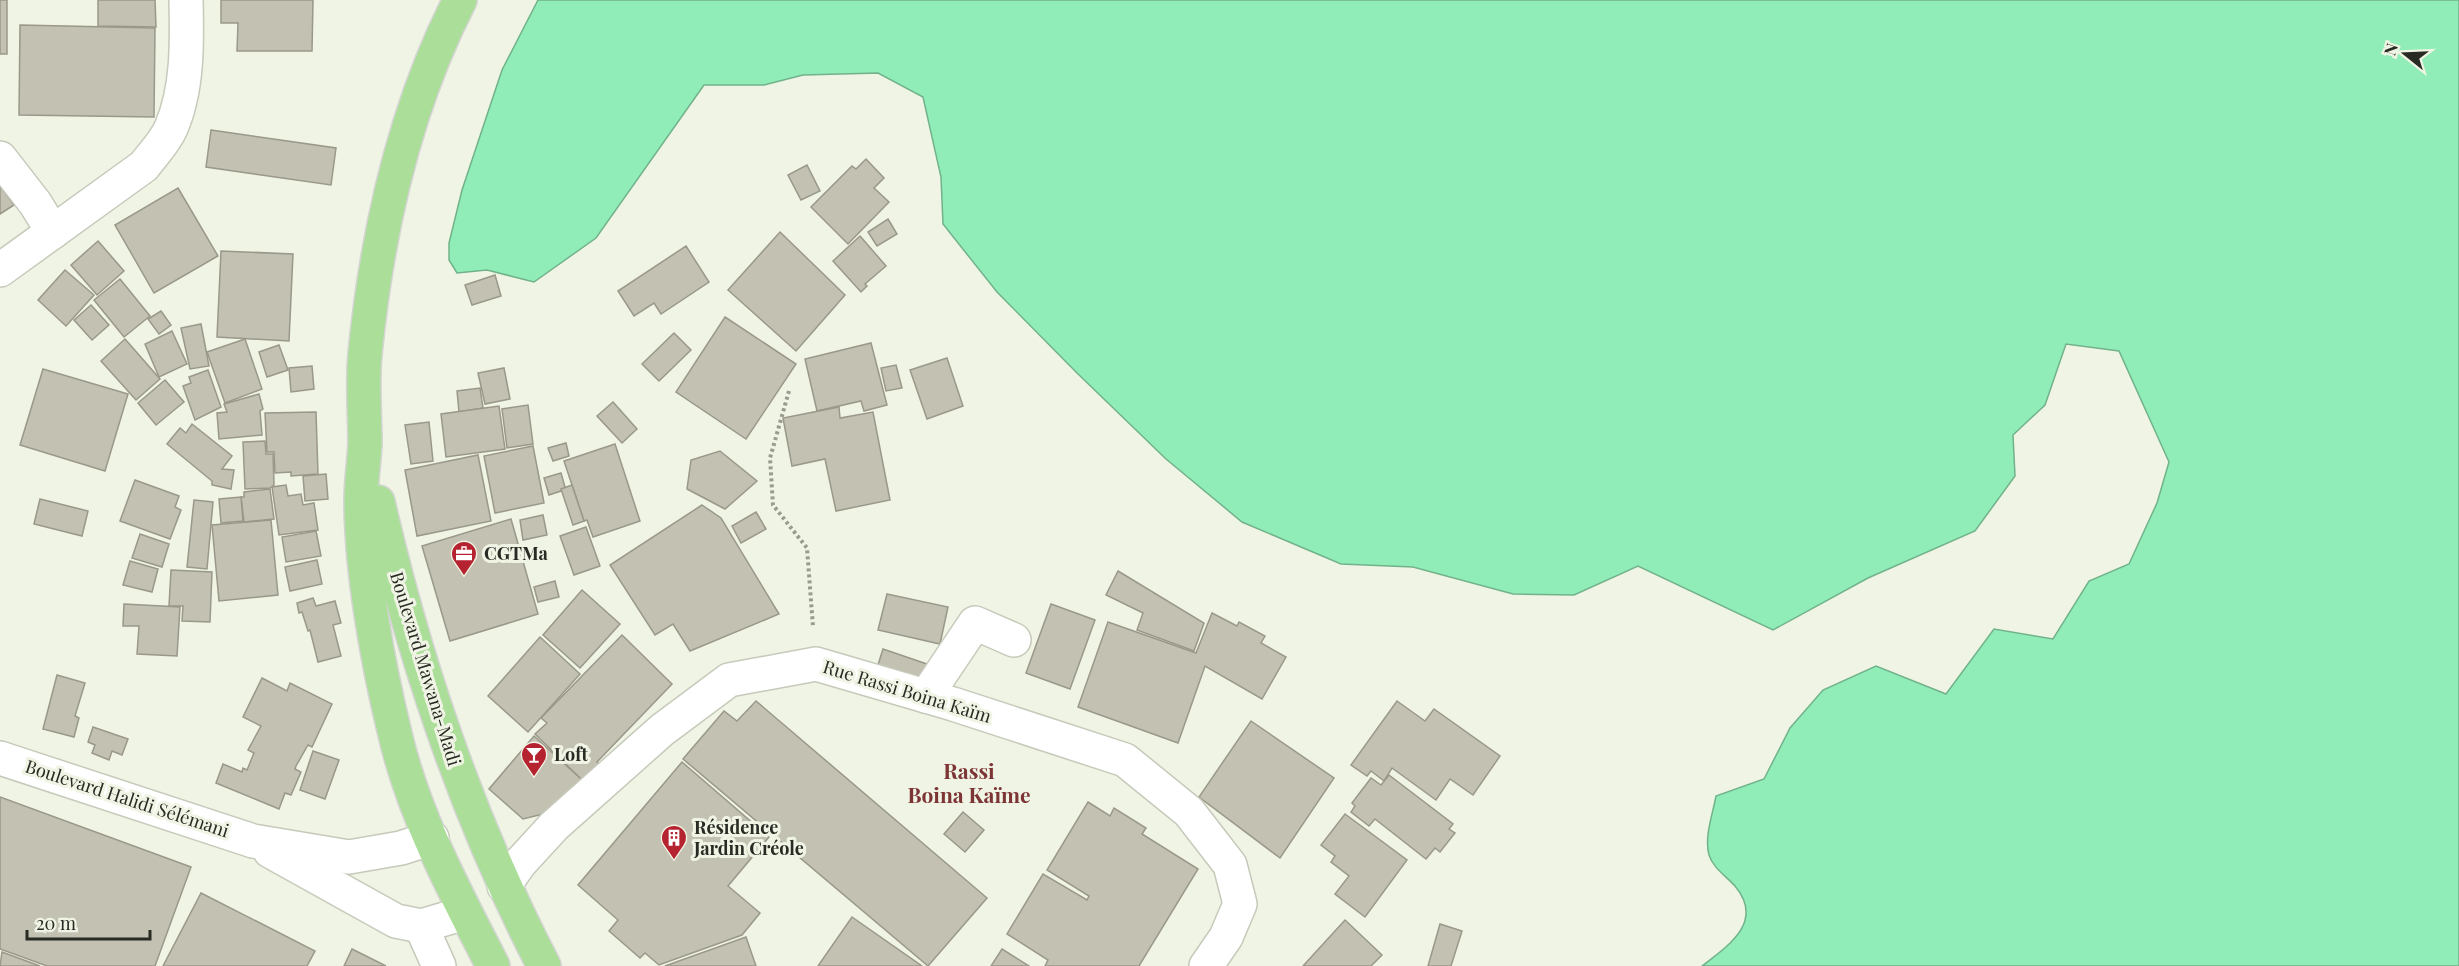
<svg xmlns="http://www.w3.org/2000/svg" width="2459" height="966" viewBox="0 0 2459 966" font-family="'Playfair Display',serif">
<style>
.water{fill:#90edb7;stroke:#71b28b;stroke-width:1.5}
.building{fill:#c3c1b1;stroke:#9a9889;stroke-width:1.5}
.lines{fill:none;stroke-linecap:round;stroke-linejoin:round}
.minor-casing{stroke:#c6cabb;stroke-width:36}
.major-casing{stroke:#d4d4d3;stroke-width:36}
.path{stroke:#989b8f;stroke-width:4;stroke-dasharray:3 3;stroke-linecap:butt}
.minor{stroke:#fff;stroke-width:33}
.major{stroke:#abde98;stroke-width:33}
.labels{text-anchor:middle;stroke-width:6;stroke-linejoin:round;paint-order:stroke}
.poi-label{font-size:18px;font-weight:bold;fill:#282a24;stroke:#f0f4e4;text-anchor:start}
.street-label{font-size:18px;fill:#282a24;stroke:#f0f4e4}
.quarter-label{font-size:21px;font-weight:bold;fill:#7c3434;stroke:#f0f4e4}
</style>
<rect width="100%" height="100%" fill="#f0f4e4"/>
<!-- water -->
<path class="water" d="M538,0H2459V966H1702C1728,946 1765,922 1735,886C1726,876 1713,868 1709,855C1704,837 1713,813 1716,796L1764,779L1790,728L1823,690L1876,666L1946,694L1994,629L2053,639L2089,581L2129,564L2157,503L2169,462L2119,351L2066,344L2045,405L2013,435L2015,476L1975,531L1868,578L1773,630L1638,566L1574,595L1513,594L1413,567L1341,564L1242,522L1166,459L1077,373L997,292L943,224L941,177L923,97L878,73L803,75L764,85H704L596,238L534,282L487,270L457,273L449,260V243L462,190L502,70Z"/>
<!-- building -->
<g class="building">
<rect x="0" y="0" width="7" height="54"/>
<path d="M98,0H155L156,27L98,26Z"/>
<path d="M221,0H313L312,51H237L238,23H221Z"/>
<path d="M20,25L155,28L154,117L19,115Z"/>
<path d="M211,130L336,148L331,185L206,167Z"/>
<path d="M866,159L884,178L874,188L889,202L848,244L811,207L852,166L856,169Z"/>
<path d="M807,165L820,191L801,200L788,175Z"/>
<path d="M0,185L14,205L0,214Z"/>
<path d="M178,188L218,256L154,293L115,225Z"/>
<path d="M888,219L897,234L877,246L868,232Z"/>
<path d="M780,232L845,295L796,351L728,290Z"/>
<path d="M860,236L886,266L865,284L867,286L861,292L833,261Z"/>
<path d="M98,241L124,271L97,295L71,265Z"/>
<path d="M686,246L709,282L661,314L654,303L634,316L618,291Z"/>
<path d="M221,251L293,254L289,341L217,337Z"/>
<path d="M65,270L94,295L66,326L38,300Z"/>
<path d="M495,275L501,296L472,305L465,285Z"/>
<path d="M120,279L150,316L124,337L94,300Z"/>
<path d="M91,305L109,325L92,340L74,320Z"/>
<path d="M161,311L171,325L159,334L148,319Z"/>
<path d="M725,317L796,364L746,439L676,392Z"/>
<path d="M201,324L209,366L190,369L181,328Z"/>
<path d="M172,331L187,364L159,377L145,344Z"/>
<path d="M674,333L691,350L659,381L642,364Z"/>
<path d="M125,339L160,379L136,400L101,361Z"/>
<path d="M245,339L262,389L225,403L207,352Z"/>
<path d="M871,343L887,405L864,411L861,401L817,411L805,359Z"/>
<path d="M279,345L288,370L267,377L259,352Z"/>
<path d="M947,358L963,406L927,419L910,370Z"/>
<path d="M896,365L902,388L886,391L881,368Z"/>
<path d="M312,366L314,389L291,392L289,368Z"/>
<path d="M504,368L510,399L485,404L478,373Z"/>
<path d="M43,369L128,394L105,471L20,445Z"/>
<path d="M208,370L221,407L195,420L183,386L191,383L189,377Z"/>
<path d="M165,380L184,402L156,425L138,403Z"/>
<path d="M480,388L483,408L459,412L457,391Z"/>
<path d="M259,394L263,409L260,411L262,435L219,439L217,413L227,412L224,404Z"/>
<path d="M613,402L637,429L622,443L597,416Z"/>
<path d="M528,405L533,444L507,448L502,409Z"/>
<path d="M499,406L505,449L446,457L441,414Z"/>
<path d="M839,407L840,418L873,412L890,500L836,511L825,459L792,466L783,418Z"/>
<path d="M316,412L318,474L291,476V472L275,473L274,452H267L265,413Z"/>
<path d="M429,422L433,461L411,464L405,425Z"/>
<path d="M192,424L232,456L222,469L234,470L231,489L212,485V481L167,444L180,428L186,433Z"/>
<path d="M265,441L266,454H273L274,485L270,488L245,489L243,442Z"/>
<path d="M566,443L569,456L553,461L548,448Z"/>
<path d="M615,444L640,521L593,537L587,520L584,521L564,461Z"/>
<path d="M533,446L544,503L495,513L484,456Z"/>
<path d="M720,451L757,481L725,509L687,489L691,460Z"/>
<path d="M478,455L491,521L417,536L405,470Z"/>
<path d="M561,473L565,487L561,491L549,495L544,478Z"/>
<path d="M326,474L328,499L305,501L303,476Z"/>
<path d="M135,480L179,496L175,507L181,510L170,539L120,521Z"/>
<path d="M286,485L288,496L301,494L303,505L314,503L318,530L279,535L272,487Z"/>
<path d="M572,485L584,521L573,525L561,489Z"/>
<path d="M270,489L274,519L244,522L241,497H244V492Z"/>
<path d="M241,497L243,521L221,523L219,499Z"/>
<path d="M40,499L88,511L82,536L34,524Z"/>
<path d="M194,500L213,502L207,569L187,567Z"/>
<path d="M702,505L721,518L779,614L690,651L673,624L655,635L610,565Z"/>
<path d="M756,512L766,529L741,543L732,526Z"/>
<path d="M543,515L547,535L523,540L520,520Z"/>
<path d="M511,519L538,614L450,641L422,546Z"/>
<path d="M271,520L278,595L219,601L212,525Z"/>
<path d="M586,527L600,566L574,575L560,536Z"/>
<path d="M316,531L321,556L286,562L282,537Z"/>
<path d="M140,534L169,544L162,567L132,558Z"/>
<path d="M317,560L322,584L290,591L285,567Z"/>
<path d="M130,561L158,569L152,592L123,585Z"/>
<path d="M171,570L212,572L210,622L182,621L183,606H169Z"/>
<path d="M1118,571L1204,623L1194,651L1137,630L1143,613L1106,595Z"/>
<path d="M555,581L559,597L538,602L534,587Z"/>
<path d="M582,590L620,624L580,668L543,635Z"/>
<path d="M887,594L948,607L940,644L878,630Z"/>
<path d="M313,598L316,606L335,601L341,623L333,625L341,656L318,662L310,630L308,631L302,612L299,613L297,603Z"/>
<path d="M124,604L180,607L177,656L137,654L139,626H123Z"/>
<path d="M1051,604L1095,620L1070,689L1026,673Z"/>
<path d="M1212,613L1237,626L1239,622L1265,636L1261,643L1286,657L1262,699L1205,666L1178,743L1078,707L1108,622L1196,653Z"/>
<path d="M622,635L672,684L597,762L601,766L585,783L535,734L547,723L541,718Z"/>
<path d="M540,637L580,674L528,732L488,696Z"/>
<path d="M883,649L927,664L920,682L877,668Z"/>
<path d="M57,675L85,683L75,716L79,718L74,737L43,729Z"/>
<path d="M262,678L287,691L290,683L332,704L312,747L308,745L296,766L295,769L301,772L291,795L285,793L279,809L216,783L223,764L242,772L243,768L247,770L254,753L248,750L261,726L243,717Z"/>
<path d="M756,701L987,898L928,966L683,759L724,711L737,721Z"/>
<path d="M1397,701L1425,721L1434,709L1500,756L1473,795L1450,779L1436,800L1392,768L1384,781L1371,771L1367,776L1351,765Z"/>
<path d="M1251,721L1334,778L1280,858L1199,797Z"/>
<path d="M93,727L128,739L122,755L112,751L109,760L92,753L95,745L88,742Z"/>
<path d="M534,736L581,779L555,811L523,819L489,789Z"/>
<path d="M313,751L339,760L325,799L300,790Z"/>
<path d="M682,762L769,837L728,886L760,913L742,935L659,965L645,953L640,958L609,931L618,920L578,885Z"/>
<path d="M1389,775L1453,824L1449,829L1455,833L1440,852L1435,848L1426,859L1375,819L1369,826L1351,812L1355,806L1352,803L1371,778L1381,785Z"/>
<path d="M0,797L191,867L155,966H47L0,949Z"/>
<path d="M1088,802L1110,816L1114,808L1146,828L1142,834L1198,869L1139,966H1045L1048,960L1007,934L1043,874L1087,900L1089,896L1047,870Z"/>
<path d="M963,812L984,830L965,852L944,834Z"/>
<path d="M1345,814L1407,860L1365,917L1335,894L1349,876L1331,862L1335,856L1321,845Z"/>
<path d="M201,893L315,951L307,966H163Z"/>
<path d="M852,917L922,966H818Z"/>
<path d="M1345,920L1382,955L1371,966H1303Z"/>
<path d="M1440,924L1462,931L1451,966H1428Z"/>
<path d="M746,937L756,966H665Z"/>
<path d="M352,949L386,966H344Z"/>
<path d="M1002,949L1029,966H991Z"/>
<path d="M2,952L40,966H0Z"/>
</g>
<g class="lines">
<defs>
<g id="minor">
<path d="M0,158L35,203L53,232"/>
<path d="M0,270L144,166C153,154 165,142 171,128C188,89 187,42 186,0"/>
<path d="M926,696L975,623L1014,640"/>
<path d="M0,758L253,841L349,857L401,848L432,838"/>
<path d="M270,851L396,921L421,926L465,913"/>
<path d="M504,886L520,863L554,826L662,730L729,680L816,664L953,704L1125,760L1189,812L1230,865L1240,904L1226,937L1206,966"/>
<path d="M421,926L439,966"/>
</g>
<g id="major">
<path d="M460,0C404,109 377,232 365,354C362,384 365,414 365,444C364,463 361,481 361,500C361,571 378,665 395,734C414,816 455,892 493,966"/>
<path d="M378,502C415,663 468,820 544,966"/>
</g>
</defs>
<!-- minor casing -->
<use href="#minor" class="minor-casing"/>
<!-- major casing -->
<use href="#major" class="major-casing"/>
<!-- path -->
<path class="path" d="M789,391L770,458L773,505L807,548L813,627"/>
<!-- minor -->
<use href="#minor" class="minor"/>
<!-- major -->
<use href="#major" class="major"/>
</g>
<!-- icons -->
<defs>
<symbol id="office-pin" viewBox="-11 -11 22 30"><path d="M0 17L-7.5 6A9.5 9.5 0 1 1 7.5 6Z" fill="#b52330" stroke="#f0f4e4"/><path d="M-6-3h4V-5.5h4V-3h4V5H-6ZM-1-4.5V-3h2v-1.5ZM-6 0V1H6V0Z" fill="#fff"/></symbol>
<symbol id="bar-pin" viewBox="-11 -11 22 30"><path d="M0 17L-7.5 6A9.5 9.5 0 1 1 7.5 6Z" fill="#b52330" stroke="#f0f4e4"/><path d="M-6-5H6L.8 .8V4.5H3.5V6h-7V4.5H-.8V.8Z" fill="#fff"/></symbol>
<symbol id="building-pin" viewBox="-11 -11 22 30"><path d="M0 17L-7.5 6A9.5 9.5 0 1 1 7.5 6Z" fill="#b52330" stroke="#f0f4e4"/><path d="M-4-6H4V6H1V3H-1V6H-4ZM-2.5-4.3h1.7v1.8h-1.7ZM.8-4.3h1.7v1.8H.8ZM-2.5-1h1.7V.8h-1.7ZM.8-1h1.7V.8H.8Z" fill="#fff"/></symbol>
</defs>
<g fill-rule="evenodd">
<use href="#office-pin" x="449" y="539" width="30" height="40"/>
<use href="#bar-pin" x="519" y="740" width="30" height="40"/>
<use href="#building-pin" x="659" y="823" width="30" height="40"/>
</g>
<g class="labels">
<!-- poi labels -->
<g class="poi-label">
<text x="484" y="560">CGTMa</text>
<text x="554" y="761">Loft</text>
<text x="694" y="834">Résidence<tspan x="694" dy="21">Jardin Créole</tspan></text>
</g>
<!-- street labels -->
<g class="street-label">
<text transform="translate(425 669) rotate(73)" y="6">Boulevard Mawana-Madi</text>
<text transform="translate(907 692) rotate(17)" y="6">Rue Rassi Boina Kaïm</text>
<text transform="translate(127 799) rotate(18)" y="6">Boulevard Halidi Sélémani</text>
</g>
<!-- quarter labels -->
<g class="quarter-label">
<text x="969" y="779">Rassi<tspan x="969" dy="24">Boina Kaïme</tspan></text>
</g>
</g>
<!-- north arrow -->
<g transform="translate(2405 54) rotate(288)" stroke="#f0f4e4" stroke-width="4.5" paint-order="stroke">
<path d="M0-4.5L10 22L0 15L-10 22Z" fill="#282a24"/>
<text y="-9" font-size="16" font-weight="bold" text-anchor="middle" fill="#282a24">N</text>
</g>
<!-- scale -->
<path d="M27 930v9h123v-9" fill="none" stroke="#282a24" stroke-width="3"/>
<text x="36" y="930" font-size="18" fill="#282a24" stroke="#f0f4e4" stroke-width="4.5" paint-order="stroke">20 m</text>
</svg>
